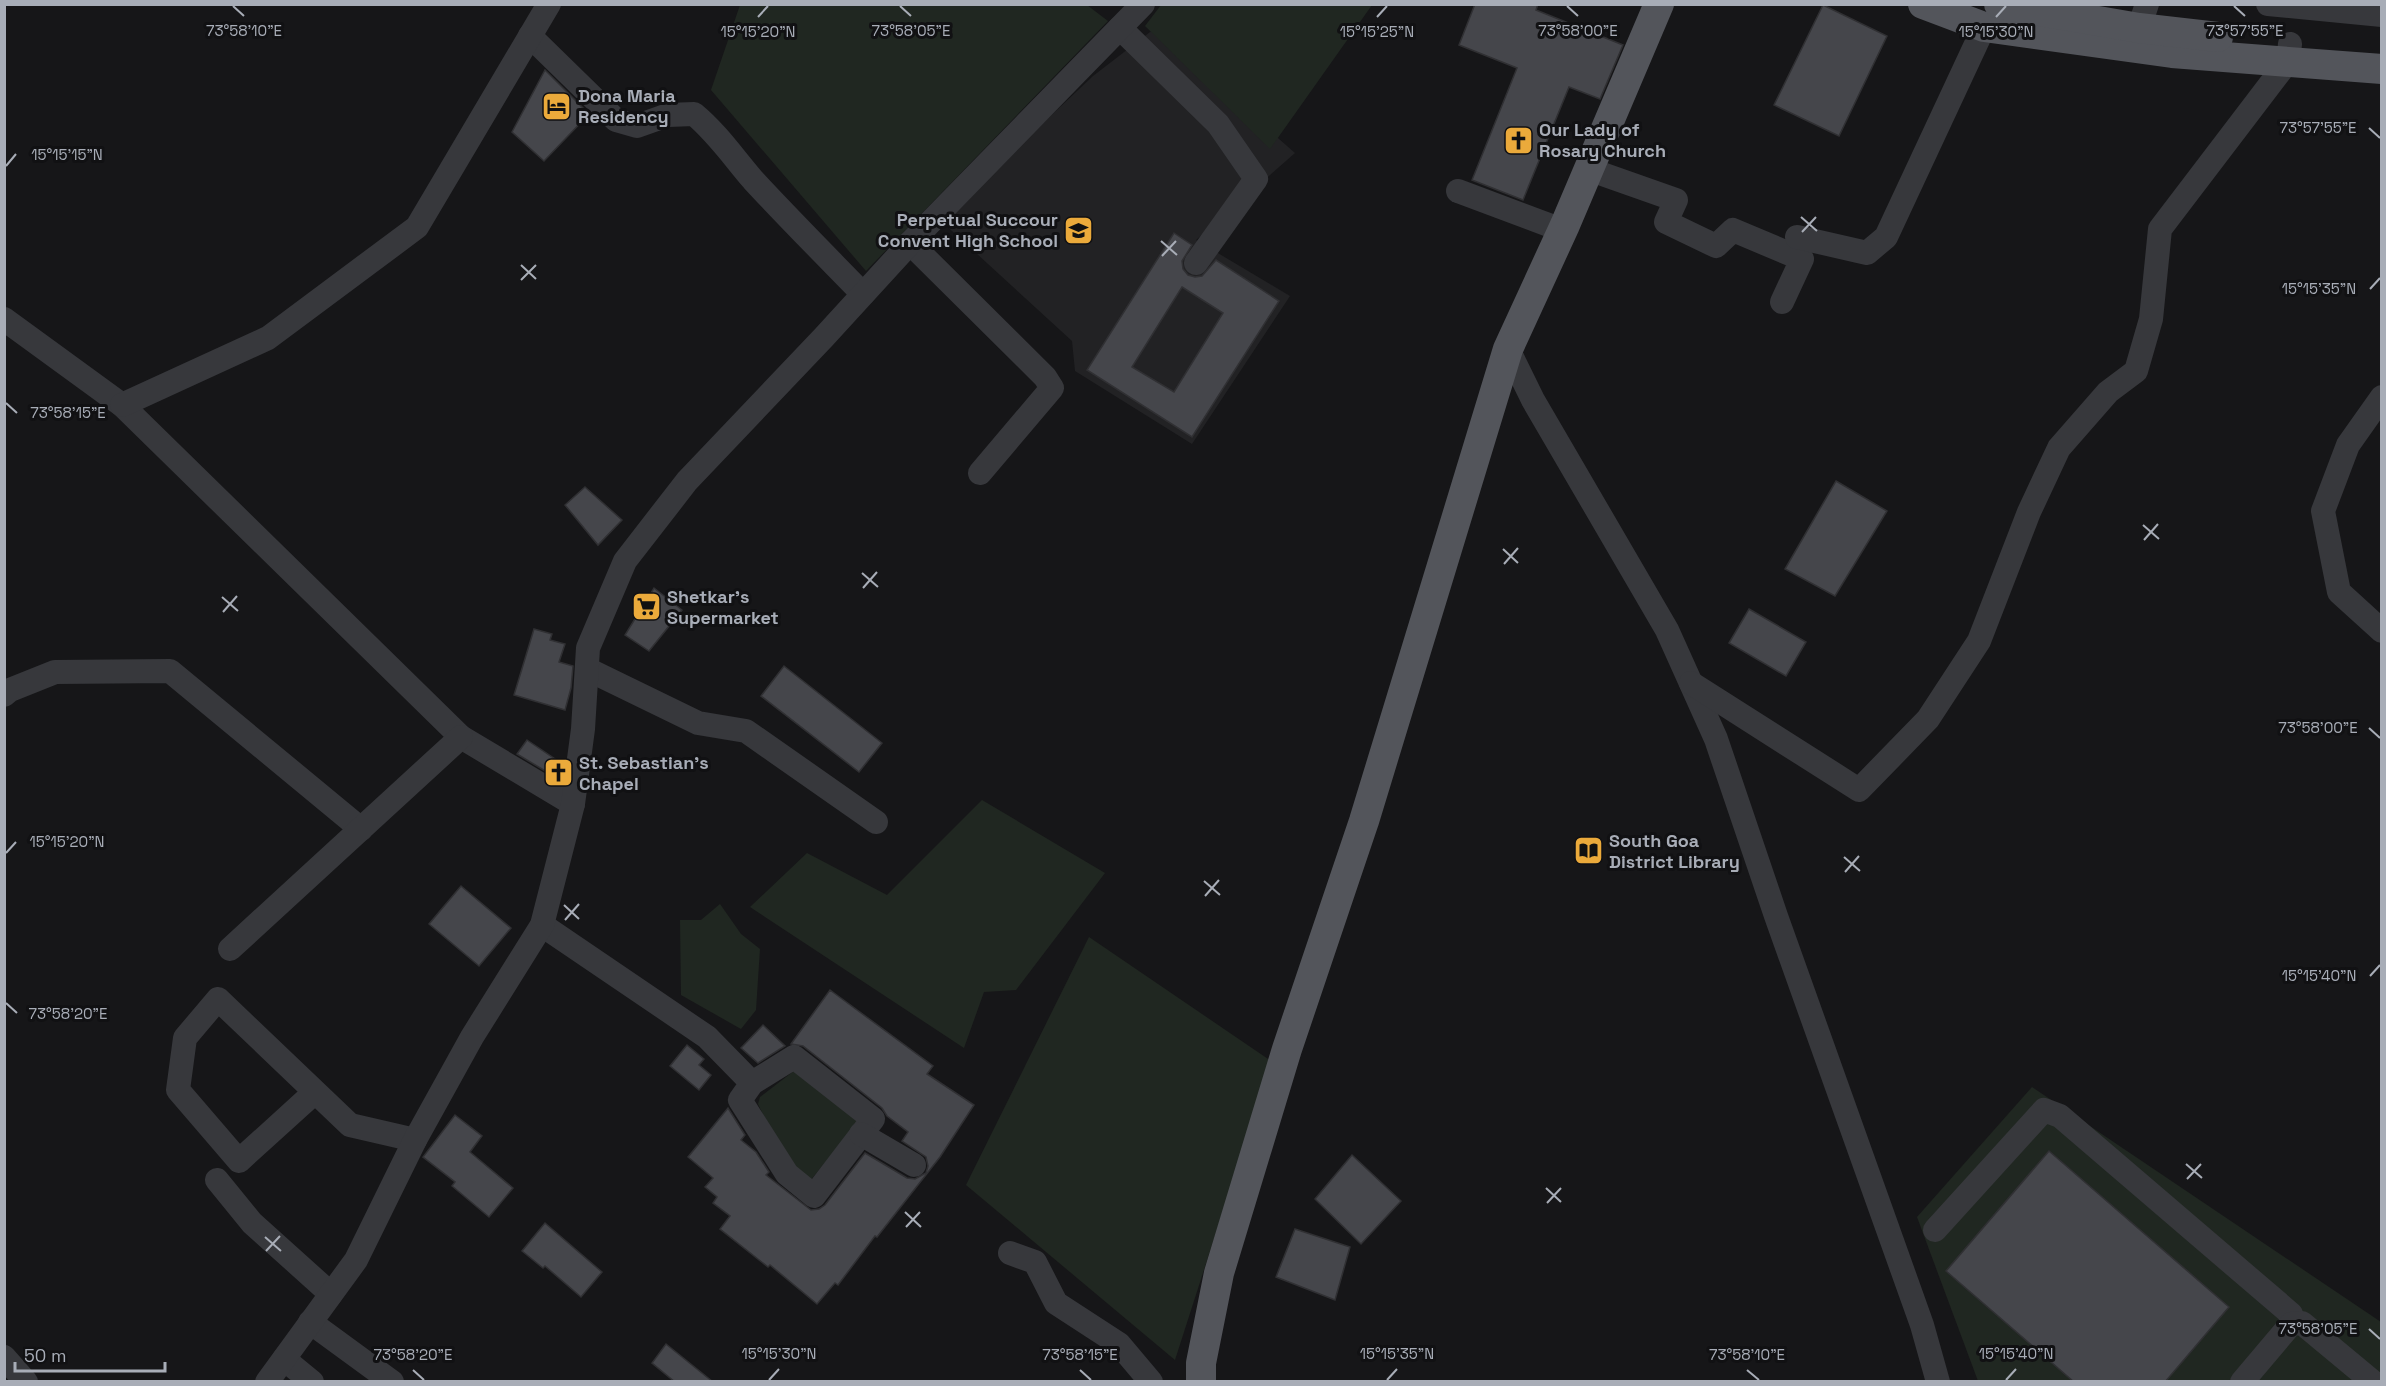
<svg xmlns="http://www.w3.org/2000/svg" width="2386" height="1386" viewBox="0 0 2386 1386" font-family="'Space Grotesk',sans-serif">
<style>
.built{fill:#222224}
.green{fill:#202721}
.building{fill:#45464b;stroke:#303033;stroke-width:1.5;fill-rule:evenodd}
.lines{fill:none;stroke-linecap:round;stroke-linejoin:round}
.minor{stroke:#37383c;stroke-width:24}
.major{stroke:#53555b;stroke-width:30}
.ticks{fill:none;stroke:#a8adb7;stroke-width:2}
.labels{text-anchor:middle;stroke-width:6;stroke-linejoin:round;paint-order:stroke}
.poi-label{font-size:18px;font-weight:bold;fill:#a8adb7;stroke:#111113;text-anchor:start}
.ticks-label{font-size:15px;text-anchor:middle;fill:#a8adb7;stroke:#111113;stroke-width:6;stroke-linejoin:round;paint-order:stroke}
</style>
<rect width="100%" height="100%" fill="#161618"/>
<!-- built -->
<path class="built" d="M1154,29L1295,153L1196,240L1290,296L1192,444L1075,371L1072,341L940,220L1093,76Z"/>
<!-- green -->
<g class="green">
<path d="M1087,5L1108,21L866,271L711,90L740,5Z"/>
<path d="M1161,5V4L1372,5L1270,149L1145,26Z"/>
<path d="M982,800L1105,873L1016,990L984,992L964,1048L750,907L807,853L887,895Z"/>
<path d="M720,904L741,934L760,949L756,1010L741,1029L681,995L680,920H701Z"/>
<path d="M1089,937L1271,1061L1175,1360L966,1185Z"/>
<path d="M799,1067L861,1118L810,1181L790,1171L758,1104L760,1097Z"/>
<path d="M2032,1087L2381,1322V1381H1978L1917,1217Z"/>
</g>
<!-- building -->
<g class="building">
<path d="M1475,4H1538L1536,10L1623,45L1600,99L1569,87L1523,200L1472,180L1517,68L1459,45Z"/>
<path d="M1823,5L1887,36L1839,136L1774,105Z"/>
<path d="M545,70L589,114L544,161L512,132Z"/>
<path d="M1174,233L1192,245L1182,261L1183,269L1188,275L1195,277L1202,276L1216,260L1279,301L1192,437L1087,370ZM1182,287L1223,313L1174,392L1132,367Z"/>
<path d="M1836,481L1887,511L1835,596L1785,569Z"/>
<path d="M585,487L622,520L598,545L565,505Z"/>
<path d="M654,588L682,610L649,651L625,635Z"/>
<path d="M1749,609L1806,642L1786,676L1729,643Z"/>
<path d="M534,629L552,634L550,640L565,644L559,662L573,666L571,688L565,710L514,695Z"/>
<path d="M784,666L882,743L859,772L761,696Z"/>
<path d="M527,740L564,765L562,781L517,754Z"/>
<path d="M461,886L511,928L479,966L429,924Z"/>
<path d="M830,990L933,1066L927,1074L974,1105L940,1157L877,1237L875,1236L838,1285L835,1283L817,1304L770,1265L768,1267L720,1229L730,1216L713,1203L717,1197L705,1187L713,1178L688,1157L728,1108L745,1135L741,1140L756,1152L769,1172L766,1175L811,1210L819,1209L825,1205L865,1153L907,1178L915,1179L926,1173L928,1166L926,1157L902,1141L908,1132L887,1116L882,1108L803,1046L791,1044Z"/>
<path d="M763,1025L785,1046L758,1063L741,1048Z"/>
<path d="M687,1045L704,1059L699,1065L711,1075L699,1090L670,1066Z"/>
<path d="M455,1115L482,1136L470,1152L513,1188L489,1217L452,1186L455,1182L423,1157Z"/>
<path d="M2049,1151L2229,1307L2165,1382H2074L1946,1271Z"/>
<path d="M1352,1155L1401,1201L1361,1244L1315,1199Z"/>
<path d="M545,1223L602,1272L581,1297L545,1266L543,1268L522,1251Z"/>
<path d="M1295,1229L1350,1247L1335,1300L1276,1277Z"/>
<path d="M666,1344L713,1382H675L652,1363Z"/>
</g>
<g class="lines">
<!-- minor -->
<g class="minor">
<path d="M2268,4L2382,15"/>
<path d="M1120,28L1218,124L1256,179L1196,263"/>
<path d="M2139,28L2147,4"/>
<path d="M530,36L616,120L637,126L668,115L694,114C717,133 734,158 753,180C789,219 826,256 863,294"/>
<path d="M1588,169L1676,200L1666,222L1716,246L1733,230L1802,259L1782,302"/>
<path d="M1458,191L1562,230"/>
<path d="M1797,237L1867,253L1886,237L1984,27"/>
<path d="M910,243L1045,377L1052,388L980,473"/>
<path d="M4,319L122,405L461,737L573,804"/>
<path d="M1508,349L1533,400L1667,630L1716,739L1776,916L1922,1325L1938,1382"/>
<path d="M2382,397L2348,445L2323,511L2339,592L2382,631"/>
<path d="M122,405L268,338L417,227L549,4"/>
<path d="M587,669L698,723L746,731L876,822"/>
<path d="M1691,683L1859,790L1928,719L1979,641L2029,512L2059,448L2108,392L2136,371L2151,319L2160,229L2288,61L2290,44"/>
<path d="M4,695L10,690L55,672L170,671L361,829"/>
<path d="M542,925L707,1037L752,1083L794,1057L873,1119L814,1196L787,1174L740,1100L752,1083"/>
<path d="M230,949L461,737"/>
<path d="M315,1092L239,1161L178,1090L185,1038L218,999L350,1125L415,1140"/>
<path d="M861,1134L914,1165"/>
<path d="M217,1180L252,1223L331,1294"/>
<path d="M1935,1230L2044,1110L2060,1116L2291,1314V1324"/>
<path d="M1010,1253L1035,1262L1056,1303L1119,1344L1151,1382"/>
<path d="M310,1322L392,1382"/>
<path d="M4,1357L26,1382"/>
<path d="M284,1359L312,1382"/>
<path d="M267,1382L356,1260L415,1140L472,1037L542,925L573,804L583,729L588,648L625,561L687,481L824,337L910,243L1143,4"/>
<path d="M2242,1382L2291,1324L2302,1323L2373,1382"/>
</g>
<!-- major -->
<g class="major">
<path d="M1923,4L1984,27L2172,53L2382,69"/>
<path d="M1999,4L2139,28L2218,37"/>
<path d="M1201,1382V1363L1219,1273L1287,1049L1364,821L1508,349L1565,225L1659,4"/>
</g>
</g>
<!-- ticks -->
<path class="ticks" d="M233,6L244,16M900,6L911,16M1567,6L1578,16M2234,6L2245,16M758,17L768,6M1377,17L1387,6M1996,17L2006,6M2369,128L2380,138M6,166L16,154M1801,217L1817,231M1802,232L1816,217M1161,241L1177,255M1162,256L1176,241M521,265L536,279M521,280L536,265M2370,289L2380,278M6,403L17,413M2143,525L2159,539M2144,540L2158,524M1503,549L1518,563M1504,564L1518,548M862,573L878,587M863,588L877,572M222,597L238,611M223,612L237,596M2369,728L2380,738M6,853L16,842M1844,857L1860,871M1845,872L1859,856M1204,881L1220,895M1205,896L1219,880M564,905L579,919M565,920L579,904M2370,976L2380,965M6,1003L17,1013M2186,1164L2202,1178M2187,1179L2201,1164M1546,1188L1561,1202M1547,1203L1561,1188M905,1212L921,1227M906,1227L920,1212M265,1237L281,1251M266,1251L280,1236M2369,1329L2380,1339M413,1370L424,1380M1080,1370L1091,1380M1747,1370L1759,1380M769,1380L779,1369M1387,1380L1397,1369M2006,1380L2016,1369"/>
<!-- icons -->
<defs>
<symbol id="hotel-square" viewBox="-11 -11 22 22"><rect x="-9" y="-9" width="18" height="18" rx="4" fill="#ebaa3b" stroke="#111113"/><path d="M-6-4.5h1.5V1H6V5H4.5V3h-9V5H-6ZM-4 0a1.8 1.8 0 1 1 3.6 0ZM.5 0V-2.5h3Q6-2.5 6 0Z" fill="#111"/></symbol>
<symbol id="church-square" viewBox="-11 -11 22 22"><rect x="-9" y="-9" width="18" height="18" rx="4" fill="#ebaa3b" stroke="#111113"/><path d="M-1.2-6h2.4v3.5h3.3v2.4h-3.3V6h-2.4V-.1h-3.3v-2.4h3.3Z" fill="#111"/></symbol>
<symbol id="school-square" viewBox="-11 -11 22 22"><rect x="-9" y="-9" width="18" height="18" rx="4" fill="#ebaa3b" stroke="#111113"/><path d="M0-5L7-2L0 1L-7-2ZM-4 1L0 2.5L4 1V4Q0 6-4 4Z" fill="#111"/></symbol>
<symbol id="supermarket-square" viewBox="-11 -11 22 22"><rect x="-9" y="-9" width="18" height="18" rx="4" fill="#ebaa3b" stroke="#111113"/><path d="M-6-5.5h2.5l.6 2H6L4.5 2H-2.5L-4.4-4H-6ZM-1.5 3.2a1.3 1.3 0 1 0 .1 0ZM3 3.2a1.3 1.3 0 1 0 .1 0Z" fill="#111"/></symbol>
<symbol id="library-square" viewBox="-11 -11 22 22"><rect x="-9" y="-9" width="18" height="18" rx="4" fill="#ebaa3b" stroke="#111113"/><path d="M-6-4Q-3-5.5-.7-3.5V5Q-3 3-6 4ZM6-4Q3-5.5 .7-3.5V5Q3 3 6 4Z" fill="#111"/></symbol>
</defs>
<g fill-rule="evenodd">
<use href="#hotel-square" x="540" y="90" width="33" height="33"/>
<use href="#church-square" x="1502" y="124" width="33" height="33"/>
<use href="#school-square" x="1062" y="214" width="33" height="33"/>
<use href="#supermarket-square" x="630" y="590" width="33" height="33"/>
<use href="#church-square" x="542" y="756" width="33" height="33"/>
<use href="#library-square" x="1572" y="834" width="33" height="33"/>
</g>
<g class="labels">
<!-- poi labels -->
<g class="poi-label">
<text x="578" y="102">Dona Maria<tspan x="578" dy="21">Residency</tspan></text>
<text x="1539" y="136">Our Lady of<tspan x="1539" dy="21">Rosary Church</tspan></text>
<text x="1058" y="226" text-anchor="end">Perpetual Succour<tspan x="1058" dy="21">Convent High School</tspan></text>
<text x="667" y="603">Shetkar's<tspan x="667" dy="21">Supermarket</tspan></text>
<text x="579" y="769">St. Sebastian's<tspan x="579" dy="21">Chapel</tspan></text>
<text x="1609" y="847">South Goa<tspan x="1609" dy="21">District Library</tspan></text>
</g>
</g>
<g class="ticks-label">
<text x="911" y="36">73°58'05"E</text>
<text x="244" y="36">73°58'10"E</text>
<text x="1578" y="36">73°58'00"E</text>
<text x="2245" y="36">73°57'55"E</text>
<text x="758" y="37">15°15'20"N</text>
<text x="1377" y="37">15°15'25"N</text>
<text x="1996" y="37">15°15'30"N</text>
<text x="2318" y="133">73°57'55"E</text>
<text x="67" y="160">15°15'15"N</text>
<text x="2319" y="294">15°15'35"N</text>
<text x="68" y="418">73°58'15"E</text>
<text x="2318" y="733">73°58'00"E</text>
<text x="67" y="847">15°15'20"N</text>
<text x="2319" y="981">15°15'40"N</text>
<text x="68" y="1019">73°58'20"E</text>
<text x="2318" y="1334">73°58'05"E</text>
<text x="779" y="1359">15°15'30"N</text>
<text x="1397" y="1359">15°15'35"N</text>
<text x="2016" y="1359">15°15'40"N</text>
<text x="413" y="1360">73°58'20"E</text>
<text x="1080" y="1360">73°58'15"E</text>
<text x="1747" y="1360">73°58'10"E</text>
</g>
<!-- border -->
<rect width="2386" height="1386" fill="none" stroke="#a8adb7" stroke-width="12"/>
<!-- scale -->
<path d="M15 1362v9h150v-9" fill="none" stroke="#a8adb7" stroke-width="3"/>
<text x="24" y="1362" font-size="18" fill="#a8adb7" stroke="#111113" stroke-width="4.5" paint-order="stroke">50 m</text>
</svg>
